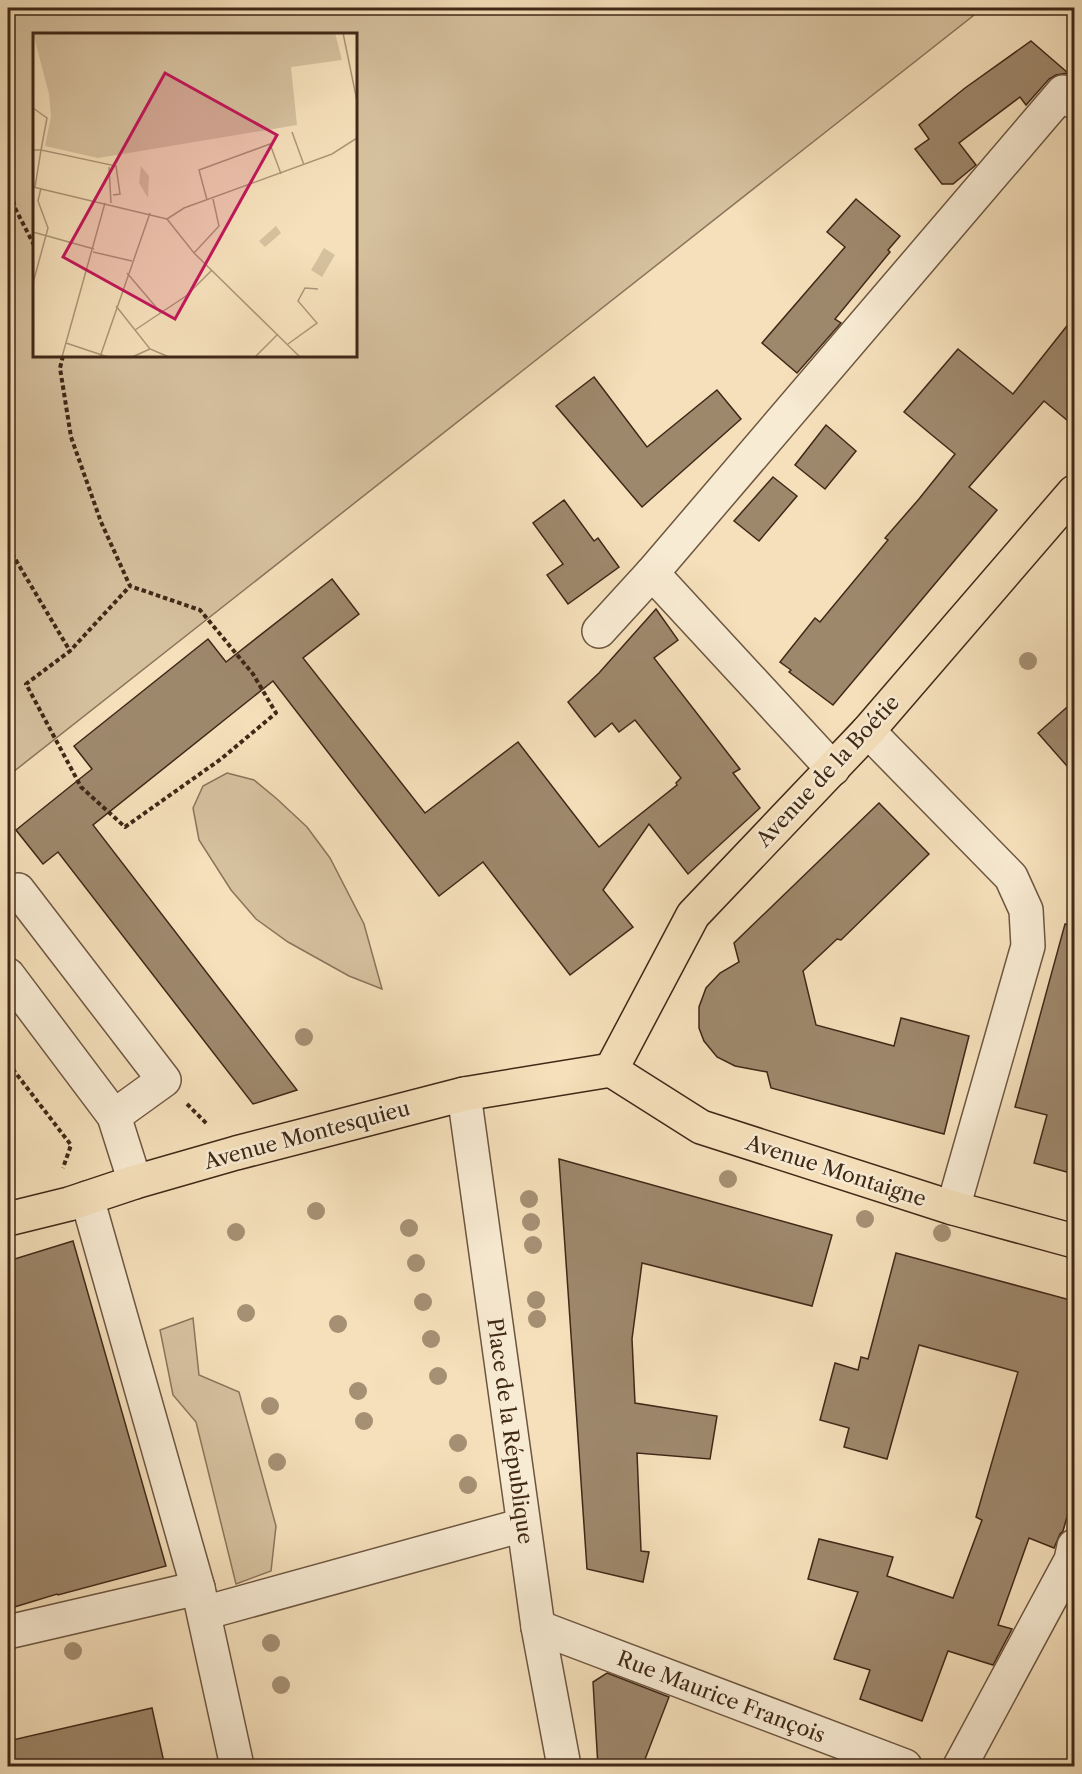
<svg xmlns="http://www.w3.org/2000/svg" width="1082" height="1774" viewBox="0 0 1082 1774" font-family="'Libre Caslon Text',serif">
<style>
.green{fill:#d6c19f;stroke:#8b745b;stroke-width:1.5;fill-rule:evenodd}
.building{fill:#9e886c;stroke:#402817;stroke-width:1.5}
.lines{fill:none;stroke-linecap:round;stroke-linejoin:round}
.minor-casing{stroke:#6d5640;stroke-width:36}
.major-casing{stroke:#402817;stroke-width:36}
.path{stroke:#402817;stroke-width:4;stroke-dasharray:4.5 3;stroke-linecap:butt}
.minor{stroke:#f8ebd3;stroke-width:33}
.major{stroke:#f5e0bb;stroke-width:33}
.tree{fill:#a69074}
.labels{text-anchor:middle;stroke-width:5;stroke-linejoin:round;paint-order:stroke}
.street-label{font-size:21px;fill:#402817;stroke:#f8ebd3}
.inset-road{fill:none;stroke:#ad9679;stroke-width:1.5}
.view{fill:#c2185b;fill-opacity:0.15;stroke:#c2185b;stroke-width:3}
.inset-edge{fill:none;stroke:#402817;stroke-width:3}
</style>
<rect width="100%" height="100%" fill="#f5e0bb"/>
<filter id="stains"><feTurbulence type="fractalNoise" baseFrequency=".00333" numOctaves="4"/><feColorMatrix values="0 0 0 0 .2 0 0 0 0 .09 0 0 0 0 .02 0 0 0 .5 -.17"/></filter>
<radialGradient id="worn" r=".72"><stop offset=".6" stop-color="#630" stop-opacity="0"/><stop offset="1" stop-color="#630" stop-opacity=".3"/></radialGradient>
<!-- green -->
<g class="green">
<path d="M8,8H983L8,776ZM34,34H356V356H34Z"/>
<path d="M227,773L254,780L277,799L307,827L330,858L364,924L382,989L349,976L288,942L256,919L231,890L199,840L193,808L203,786Z"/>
<path d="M193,1318L199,1375L239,1392L276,1526L271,1571L236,1584L196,1422L173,1395L160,1330Z"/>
</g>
<!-- building -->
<g class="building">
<path d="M1031,41L1068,73L1056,75L1049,79L1026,105L1020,97L959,143L976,165L953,184H942L915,149L929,139L919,125L965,88Z"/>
<path d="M856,199L900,236L888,250L890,252L835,319L841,323L797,373L762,343L845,247L827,232Z"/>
<path d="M1074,317V426L1044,401L969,487L997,510L833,705L789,672L791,670L780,662L815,618L820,622L888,540L885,538L919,499L955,454L904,412L958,349L1013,394Z"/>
<path d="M594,377L647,447L717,390L741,419L642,507L556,406Z"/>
<path d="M826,425L856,451L825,489L795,465Z"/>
<path d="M773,477L797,496L759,541L734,521Z"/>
<path d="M564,500L594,541L598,538L619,567L568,604L547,575L563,564L533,523Z"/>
<path d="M332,579L359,614L303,658L425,813L518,742L599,847L677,785L676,783L681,778L635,720L619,732L612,723L595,737L568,702L599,673L656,609L678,640L654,658L740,769L733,773L760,808L688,874L649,824L603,890L633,927L570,975L483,862L439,896L273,681L93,825L297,1090L253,1104L58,852L43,864L16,830L92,769L74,746L208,639L226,662Z"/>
<path d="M1074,701V774L1038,733Z"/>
<path d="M879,803L929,854L841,940L837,939L803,971L816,1025L894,1046L901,1018L969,1036L944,1134L771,1088L767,1072L735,1066L717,1057L704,1041L699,1028V1007L706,988L720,973L739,962L734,943Z"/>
<path d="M1065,924L1074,925V1174L1034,1163L1047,1115L1015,1107Z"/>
<path d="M559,1159L832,1235L812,1306L642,1263L632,1339L635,1403L717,1416L710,1459L637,1453L641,1551L649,1552L643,1582L587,1569Z"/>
<path d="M73,1241L166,1566L58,1595L57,1594L8,1609V1261Z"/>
<path d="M896,1253L1074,1301V1492L1063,1531L1060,1534L1054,1548L1029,1538L998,1625L1012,1629L993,1665L948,1651L922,1721L860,1699L870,1670L834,1659L858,1592L808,1579L819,1539L893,1557L887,1576L953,1598L982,1520L976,1517L1018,1372L919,1345L887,1459L844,1447L849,1428L820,1420L835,1363L858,1370L861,1357L868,1359Z"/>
<path d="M607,1673L669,1697L642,1767H598L593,1682Z"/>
<path d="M152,1708L165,1767H8V1741Z"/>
</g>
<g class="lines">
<defs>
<g id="minor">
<path d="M599,631L652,573"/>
<path d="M868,731L1011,877L1026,910L1028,946L953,1208"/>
<path d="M833,769L652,573L1063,92L1074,102"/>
<path d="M8,896L18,890L164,1080L114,1116"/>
<path d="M8,975L114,1116L135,1182"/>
<path d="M464,1094L538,1627L564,1766"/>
<path d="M87,1198L198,1588L237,1766"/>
<path d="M204,1613L523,1525"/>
<path d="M538,1627L905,1766"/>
<path d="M8,1632L198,1588"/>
<path d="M960,1766L1071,1560L1074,1546"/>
</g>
<g id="major">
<path d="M611,1070L693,915L868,731L1074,492"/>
<path d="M611,1070L701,1127L953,1208L1074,1241"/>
<path d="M8,1219L69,1204L135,1182L236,1153L464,1094L611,1070"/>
</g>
</defs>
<!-- minor casing -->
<use href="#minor" class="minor-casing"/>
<!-- major casing -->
<use href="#major" class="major-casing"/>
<!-- path -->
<g class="path">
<path d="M8,179L15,208L34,245"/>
<path d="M63,356L60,368L71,437L101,522L130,586L200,610L253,674L276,713L221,759L125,827L81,787L26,684L70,651L130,586"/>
<path d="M8,547L70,651"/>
<path d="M8,1063L71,1145L63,1168"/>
<path d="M187,1104L207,1124"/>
</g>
<!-- minor -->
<use href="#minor" class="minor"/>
<!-- major -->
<use href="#major" class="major"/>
</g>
<!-- trees -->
<g class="tree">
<circle cx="1028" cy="661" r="9"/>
<circle cx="304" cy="1037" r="9"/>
<circle cx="728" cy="1179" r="9"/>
<circle cx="529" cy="1199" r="9"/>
<circle cx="316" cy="1211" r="9"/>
<circle cx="865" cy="1219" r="9"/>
<circle cx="531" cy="1222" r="9"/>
<circle cx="409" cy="1228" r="9"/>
<circle cx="236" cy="1232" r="9"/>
<circle cx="942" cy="1233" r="9"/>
<circle cx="533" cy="1245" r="9"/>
<circle cx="416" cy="1263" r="9"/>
<circle cx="536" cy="1300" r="9"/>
<circle cx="423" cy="1302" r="9"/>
<circle cx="246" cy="1313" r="9"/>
<circle cx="537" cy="1319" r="9"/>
<circle cx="338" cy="1324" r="9"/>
<circle cx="431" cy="1339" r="9"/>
<circle cx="438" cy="1376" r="9"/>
<circle cx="358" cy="1391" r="9"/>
<circle cx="270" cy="1406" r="9"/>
<circle cx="364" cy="1421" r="9"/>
<circle cx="458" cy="1443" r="9"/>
<circle cx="277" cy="1462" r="9"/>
<circle cx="468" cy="1485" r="9"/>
<circle cx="271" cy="1643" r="9"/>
<circle cx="73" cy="1651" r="9"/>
<circle cx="281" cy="1685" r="9"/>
</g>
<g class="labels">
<!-- street labels -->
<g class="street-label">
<text transform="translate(828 771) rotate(-47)" y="7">Avenue de la Boétie</text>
<text transform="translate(307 1135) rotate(-15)" y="7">Avenue Montesquieu</text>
<text transform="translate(836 1171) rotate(18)" y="7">Avenue Montaigne</text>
<text transform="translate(510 1431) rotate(82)" y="7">Place de la République</text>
<text transform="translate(721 1697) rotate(21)" y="7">Rue Maurice François</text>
</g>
</g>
<!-- overview -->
<g transform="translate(33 33)">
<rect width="324" height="324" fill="#f5e0bb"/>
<path d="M0,0H302L309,27L258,34L264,92L65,125L12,113L18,83L16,61ZM108,133L116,143L115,165L106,150ZM243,193L248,200L232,214L226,208ZM291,215L302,222L289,244L278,237Z" fill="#d6c19f"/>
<path class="inset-road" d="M310,0L324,68M0,75L14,85L8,117L83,133L87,161L80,162M259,99L271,132M0,117H8L2,154M76,134L78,170M0,154L134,186M174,167L166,137L237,111L248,141M134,186L151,175L299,121L324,105M134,186L161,220L267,324M0,199L61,216M60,219L99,228M161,220L186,193L180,166M94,240L128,280M0,250L15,195L5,168L8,155M83,273L117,316L136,324M102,297L153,263L179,237M33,310L75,324M255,311L284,290L265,268L272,255L285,256M29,324L72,170M67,324L117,180M99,324L117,316M222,324L245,301"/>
<path class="view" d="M132,40L244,102L142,286L30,224Z"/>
<rect width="324" height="324" class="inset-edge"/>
</g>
<!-- margin -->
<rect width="1082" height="1774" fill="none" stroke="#f5e0bb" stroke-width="30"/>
<rect x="9" y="9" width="1064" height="1756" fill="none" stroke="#402817" stroke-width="3"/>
<rect x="15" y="15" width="1052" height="1744" fill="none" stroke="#402817" stroke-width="1.5"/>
<rect width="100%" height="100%" filter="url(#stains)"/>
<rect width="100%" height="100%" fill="url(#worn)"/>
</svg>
